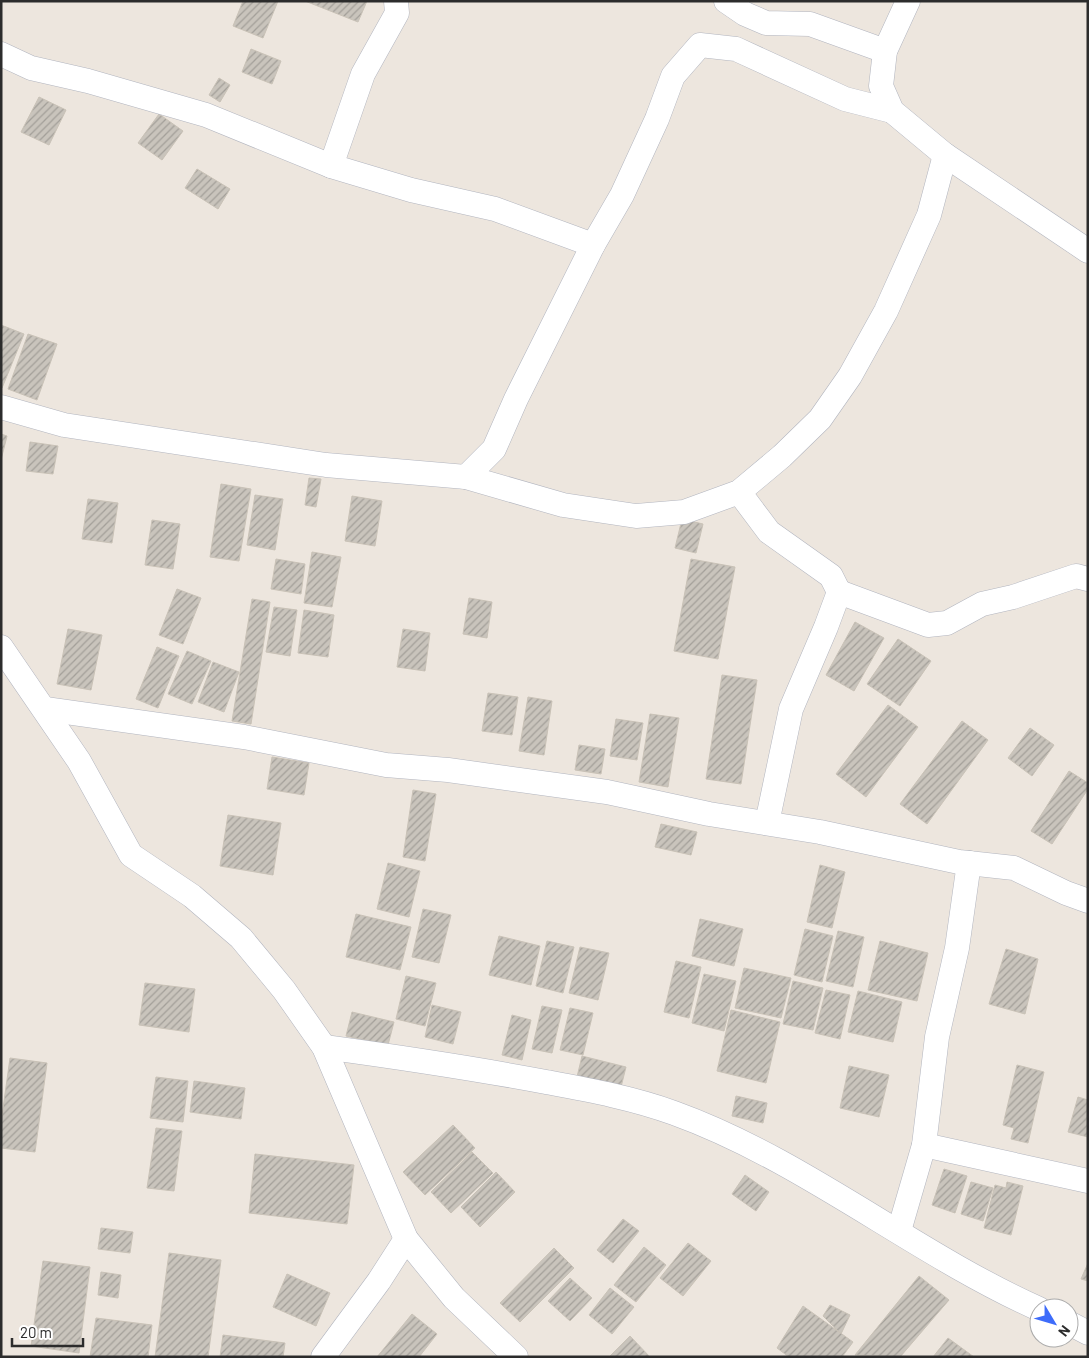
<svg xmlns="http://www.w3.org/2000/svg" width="1089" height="1358" viewBox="0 0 1089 1358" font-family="Barlow,sans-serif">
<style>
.building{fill:url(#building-hatch);stroke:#c9c2b7}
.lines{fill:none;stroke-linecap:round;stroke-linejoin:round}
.minor-casing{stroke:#b2b5bf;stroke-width:25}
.minor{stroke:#fff;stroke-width:24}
</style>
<defs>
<pattern id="building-hatch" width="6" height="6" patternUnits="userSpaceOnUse" patternTransform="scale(1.25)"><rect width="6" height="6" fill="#c9c4bc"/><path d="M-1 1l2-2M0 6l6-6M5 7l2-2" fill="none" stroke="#a39f99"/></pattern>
</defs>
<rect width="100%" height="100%" fill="#ede6de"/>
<!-- building -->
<g class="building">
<path d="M243,1H278L263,38L233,26Z"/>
<path d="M305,1H367L358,22Z"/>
<path d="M251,49L281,61L272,84L242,72Z"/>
<path d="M219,78L230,85L220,102L209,95Z"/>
<path d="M39,97L66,110L49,145L21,132Z"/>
<path d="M159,114L183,131L162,160L138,143Z"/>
<path d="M197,169L230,189L218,209L185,188Z"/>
<path d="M1,325L24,334L2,388H1Z"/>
<path d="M28,334L57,344L37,400L8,389Z"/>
<path d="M1,434L7,436L1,460Z"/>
<path d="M30,442L58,446L53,474L26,471Z"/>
<path d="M309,478L321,479L316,507L305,505Z"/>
<path d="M221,484L251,489L239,561L210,557Z"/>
<path d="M255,495L283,499L275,550L247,545Z"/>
<path d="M352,496L382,501L375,546L345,541Z"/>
<path d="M88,499L118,503L112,543L82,539Z"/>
<path d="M682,519L703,524L696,553L675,548Z"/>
<path d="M152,520L180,524L173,569L145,565Z"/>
<path d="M312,552L341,557L332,607L304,603Z"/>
<path d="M276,559L305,564L301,594L271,589Z"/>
<path d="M691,559L735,567L718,659L674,651Z"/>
<path d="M177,589L201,598L183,644L159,635Z"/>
<path d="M469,598L492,602L487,638L463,634Z"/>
<path d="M252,599L270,602L251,724L232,721Z"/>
<path d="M274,607L297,610L290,656L266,652Z"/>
<path d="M304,610L334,615L328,657L298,653Z"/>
<path d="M855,622L884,638L854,691L826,675Z"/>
<path d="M68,629L102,635L91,690L57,684Z"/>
<path d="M403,629L430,633L425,671L397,667Z"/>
<path d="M898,639L931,661L900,706L867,684Z"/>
<path d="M157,647L179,656L158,708L136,699Z"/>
<path d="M187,651L211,661L192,704L168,694Z"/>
<path d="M213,662L239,672L224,712L198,702Z"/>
<path d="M722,675L757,680L741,784L706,779Z"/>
<path d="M488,693L518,697L512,735L482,731Z"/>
<path d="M528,697L552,701L544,755L519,751Z"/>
<path d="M888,705L918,727L866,797L836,774Z"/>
<path d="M650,714L679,718L668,787L639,782Z"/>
<path d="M616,719L643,723L637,760L610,756Z"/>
<path d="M962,721L988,740L927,824L900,804Z"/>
<path d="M1030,728L1054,745L1032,776L1008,758Z"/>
<path d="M579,745L605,749L601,774L575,770Z"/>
<path d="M272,757L309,763L304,795L267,789Z"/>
<path d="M1069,771L1088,783V789L1052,844L1031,831Z"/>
<path d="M413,790L436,794L425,861L403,857Z"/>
<path d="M228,815L281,823L273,875L220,866Z"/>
<path d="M661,824L697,832L691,855L655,847Z"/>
<path d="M388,863L420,871L409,917L377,909Z"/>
<path d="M820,865L845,872L832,928L807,922Z"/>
<path d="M423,909L451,915L439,963L412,957Z"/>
<path d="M356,914L411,927L400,970L346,957Z"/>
<path d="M700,919L743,929L734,966L692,956Z"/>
<path d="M805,929L833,936L822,982L794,975Z"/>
<path d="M838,931L864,937L853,987L826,981Z"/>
<path d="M499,936L540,946L531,985L489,975Z"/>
<path d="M547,941L574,947L563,993L536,986Z"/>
<path d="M880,941L928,953L917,1001L868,990Z"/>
<path d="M580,947L609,953L598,1000L569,993Z"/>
<path d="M1006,949L1038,959L1025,1014L989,1004Z"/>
<path d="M676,961L701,967L689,1018L664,1012Z"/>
<path d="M744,968L791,978L781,1018L735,1008Z"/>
<path d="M704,974L736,981L724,1031L692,1023Z"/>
<path d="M406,976L436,983L425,1026L396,1019Z"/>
<path d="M793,981L823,988L813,1030L783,1024Z"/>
<path d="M145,983L195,989L189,1032L139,1025Z"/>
<path d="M826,990L850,995L840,1039L815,1033Z"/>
<path d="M858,991L902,1002L893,1042L848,1032Z"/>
<path d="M432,1005L461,1012L453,1044L425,1037Z"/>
<path d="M542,1006L562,1010L552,1053L532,1049Z"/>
<path d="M570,1008L593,1013L583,1055L560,1050Z"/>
<path d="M731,1010L780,1022L766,1083L717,1071Z"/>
<path d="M352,1012L394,1022L388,1045L346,1036Z"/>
<path d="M512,1015L531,1020L522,1060L502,1055Z"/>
<path d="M582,1056L626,1067L621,1087L577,1077Z"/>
<path d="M10,1058L47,1063L35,1152L1,1148V1123Z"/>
<path d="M1017,1065L1044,1072L1028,1143L1011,1139L1014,1128L1003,1125Z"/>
<path d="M849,1066L889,1075L879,1117L840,1108Z"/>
<path d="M156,1077L188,1081L183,1122L150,1118Z"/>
<path d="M194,1081L245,1088L241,1119L190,1112Z"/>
<path d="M736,1096L767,1103L763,1123L732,1116Z"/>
<path d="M1078,1097L1088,1100V1137L1068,1132Z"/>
<path d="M453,1125L475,1148L425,1195L403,1172Z"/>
<path d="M156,1128L182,1131L174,1191L147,1188Z"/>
<path d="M472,1152L493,1173L451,1213L431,1192Z"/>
<path d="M255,1154L354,1165L347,1224L249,1213Z"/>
<path d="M944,1169L967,1176L955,1213L932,1205Z"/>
<path d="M496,1172L515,1192L480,1227L461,1207Z"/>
<path d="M745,1175L769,1192L756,1211L732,1194Z"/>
<path d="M971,1182L993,1188L983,1221L961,1214Z"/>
<path d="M1007,1182L1023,1186L1011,1235L984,1228L995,1185L1006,1188Z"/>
<path d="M623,1219L639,1231L613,1263L597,1250Z"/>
<path d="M101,1228L133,1232L130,1253L98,1249Z"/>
<path d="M688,1243L711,1261L683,1296L660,1278Z"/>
<path d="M644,1247L666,1265L636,1302L614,1285Z"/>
<path d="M554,1248L574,1268L520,1322L500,1303Z"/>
<path d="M169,1253L221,1260L208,1357H155Z"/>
<path d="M43,1261L90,1267L79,1353L31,1346Z"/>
<path d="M1088,1263V1281L1081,1279Z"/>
<path d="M101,1272L121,1275L118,1298L98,1295Z"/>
<path d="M287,1274L330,1293L316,1326L273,1307Z"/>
<path d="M919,1276L949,1300L900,1357L855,1355Z"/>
<path d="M570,1278L592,1298L570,1321L548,1301Z"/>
<path d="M610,1288L634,1307L612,1334L589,1315Z"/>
<path d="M830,1305L850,1315L841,1334L823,1316Z"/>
<path d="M803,1306L853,1342L842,1357H789L777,1348Z"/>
<path d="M412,1314L437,1334L419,1357H377Z"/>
<path d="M96,1318L152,1325L148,1357H90Z"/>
<path d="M223,1335L285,1343L283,1357H220Z"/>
<path d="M630,1336L650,1357H609Z"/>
<path d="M948,1338L974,1357H933Z"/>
</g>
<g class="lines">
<defs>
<g id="minor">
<path d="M726,1L745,14L766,23L810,24L885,51"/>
<path d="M908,1L885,51L881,86L892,111L945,155L1088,251"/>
<path d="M1,54L31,68L88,81L206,115L331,166L411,190L495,209L593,245"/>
<path d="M331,166L363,74L397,13L396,1"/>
<path d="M1,407L64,425L326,465L466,477L563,505L636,516L684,512L739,492L782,456L820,419L850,376L886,311L929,215L945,155"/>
<path d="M466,477L494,449L516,399L593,245L622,195L657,119L673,76L700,45L736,49L845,99L892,111"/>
<path d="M739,492L769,532L831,576L839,592L826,627L791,709L767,823"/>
<path d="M839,592L928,625L947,623L982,604L1013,597L1076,576L1088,579"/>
<path d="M1,647L79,761L131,855L192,896L241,938L284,990L324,1047L406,1239L454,1298L516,1357"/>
<path d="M45,709L244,737L386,765L448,770L607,792L709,814L820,832L959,862L1014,868L1066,893L1088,901"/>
<path d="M324,1047C398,1057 472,1068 546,1082C589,1090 633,1098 674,1113C804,1160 914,1253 1039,1309"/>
<path d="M924,1145L1088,1181"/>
<path d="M899,1231L924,1145L937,1037L957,948L969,863"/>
<path d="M1069,1323L1088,1333"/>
<path d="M323,1357L379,1281L406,1239"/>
</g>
</defs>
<!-- minor casing -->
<use href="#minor" class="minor-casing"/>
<!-- minor -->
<use href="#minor" class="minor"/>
</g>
<!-- border -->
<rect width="1089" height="1358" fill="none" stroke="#2c2c2c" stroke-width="5"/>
<!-- north arrow -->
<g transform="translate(1054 1323) rotate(128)"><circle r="24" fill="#ffffff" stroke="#ababab"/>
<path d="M0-4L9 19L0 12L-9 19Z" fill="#3e6cfa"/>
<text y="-8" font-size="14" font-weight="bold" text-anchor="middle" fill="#2c2c2c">N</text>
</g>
<!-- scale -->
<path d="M12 1338v8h71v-8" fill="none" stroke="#2c2c2c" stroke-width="2.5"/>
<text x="20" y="1338" font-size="15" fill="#2c2c2c" stroke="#ffffff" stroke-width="4" paint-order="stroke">20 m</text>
</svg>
